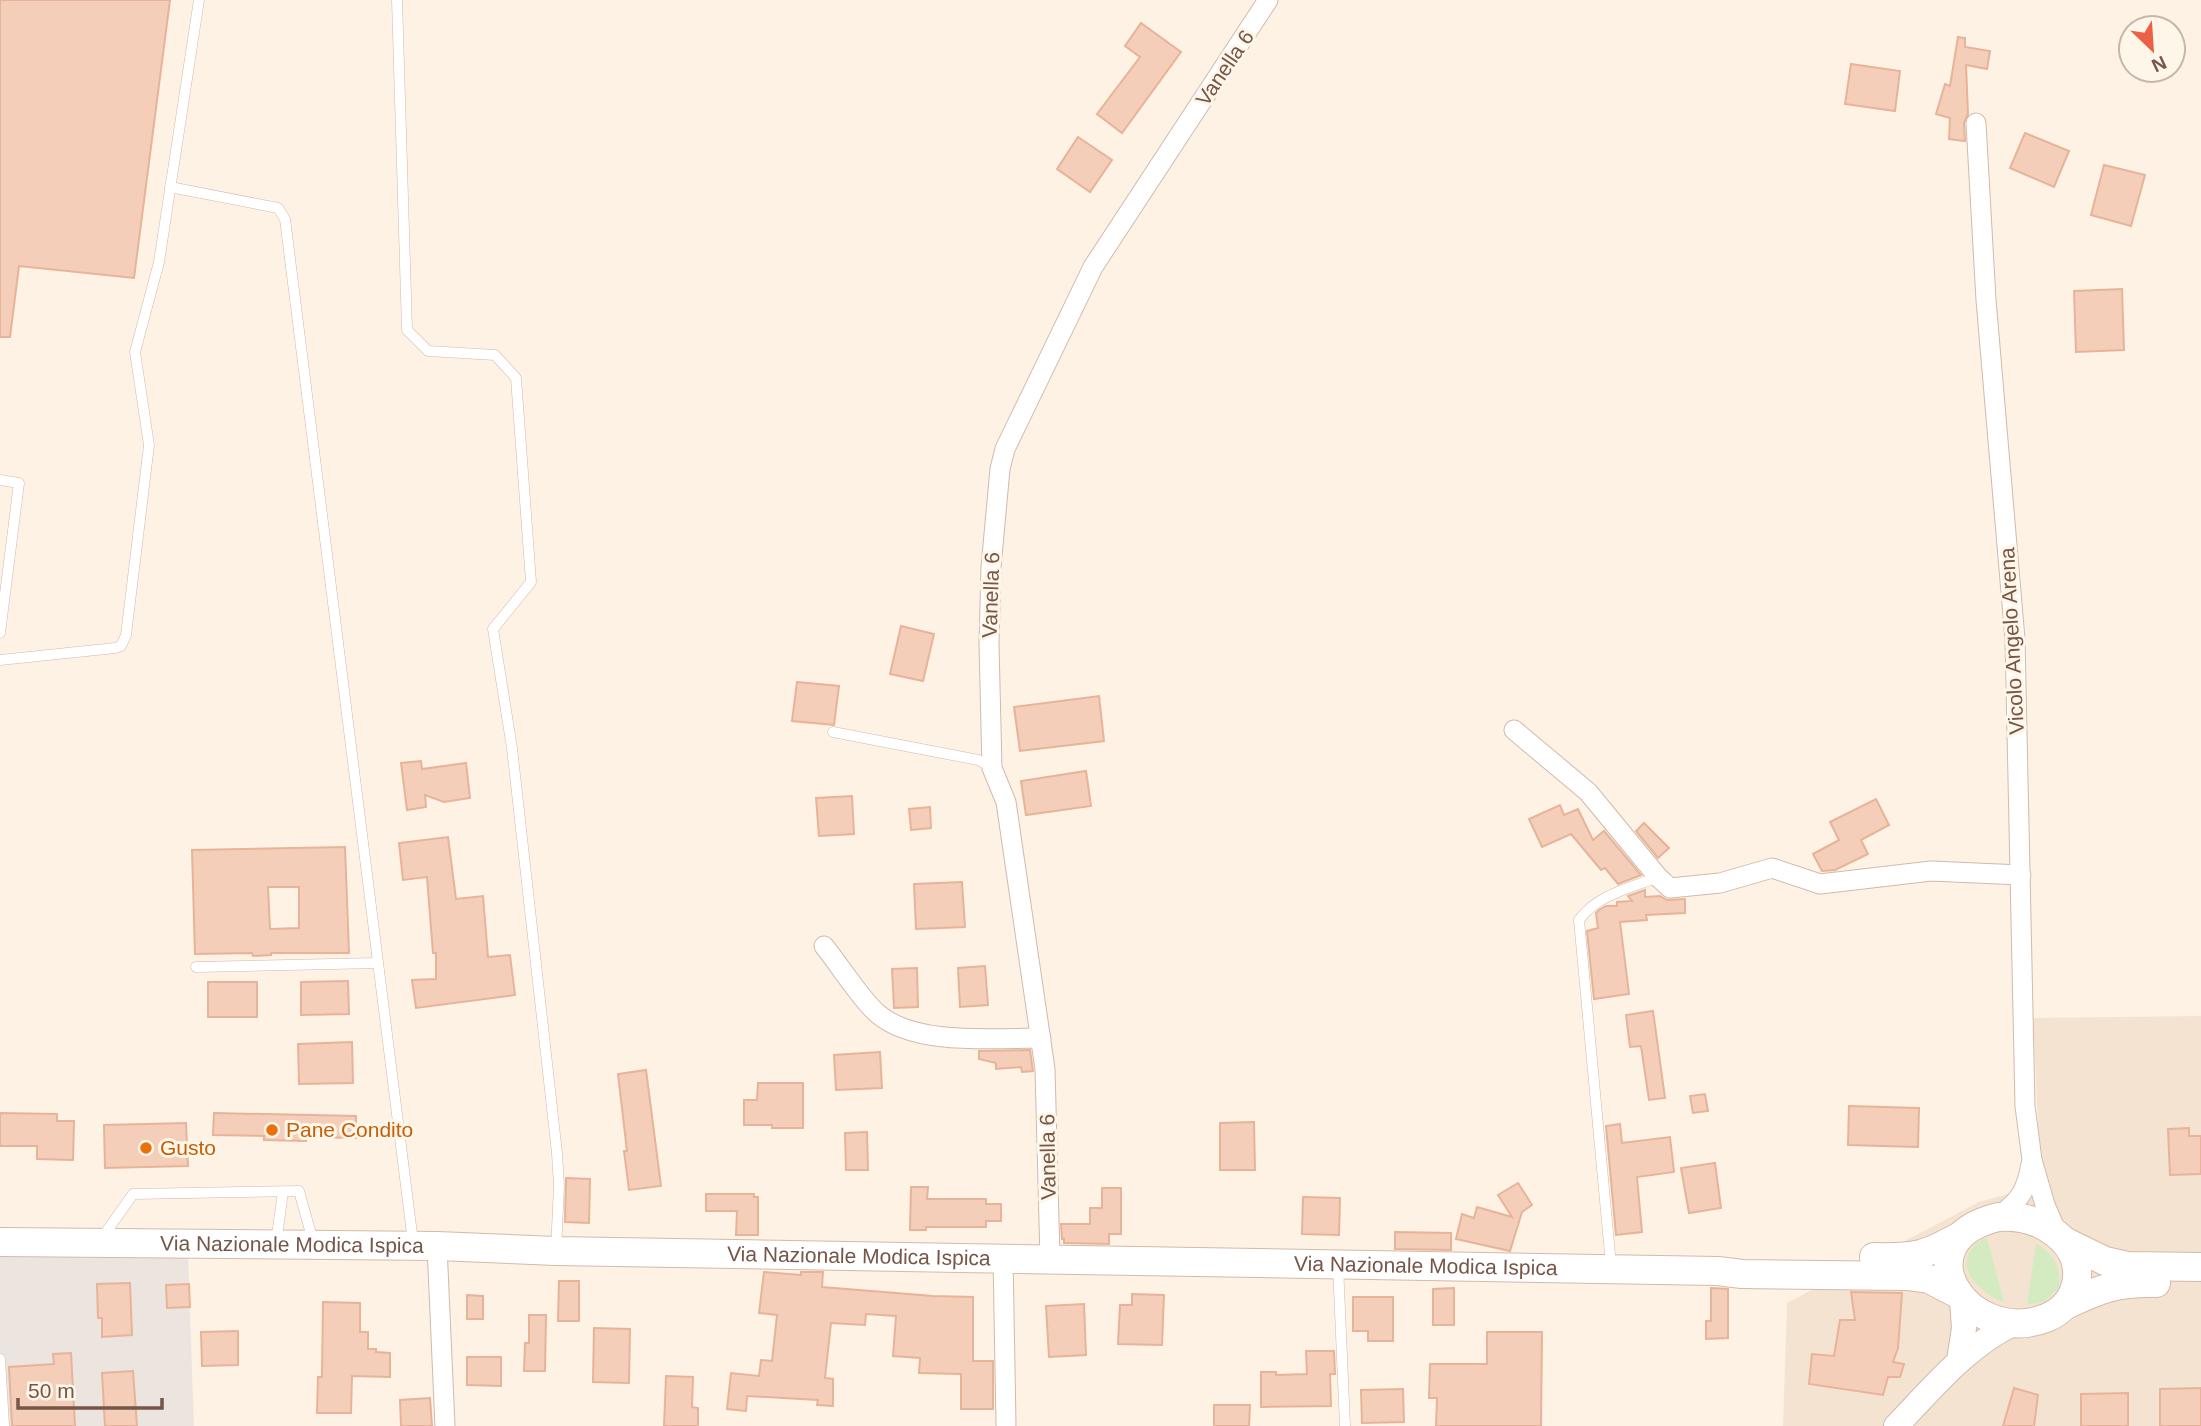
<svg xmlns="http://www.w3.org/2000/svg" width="2201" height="1426" viewBox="0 0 2201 1426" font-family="Arial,sans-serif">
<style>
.residential{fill:#f5e3d1}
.industrial{fill:#ece4de}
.green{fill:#d4ebc1}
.building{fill:#f4ceb9;stroke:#e7b399;stroke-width:2;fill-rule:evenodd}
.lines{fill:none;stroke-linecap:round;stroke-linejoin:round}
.service-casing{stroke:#d1baac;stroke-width:11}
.minor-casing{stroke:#d1baac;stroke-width:21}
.tertiary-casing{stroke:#d1baac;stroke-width:26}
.secondary-casing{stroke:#d4baa9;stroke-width:30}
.service{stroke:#fff;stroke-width:10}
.minor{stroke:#fff;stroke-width:19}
.tertiary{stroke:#fff;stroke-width:24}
.secondary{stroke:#fff;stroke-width:28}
.food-dot{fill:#e8710a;stroke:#fff6ea;stroke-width:2.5}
.labels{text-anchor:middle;stroke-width:6;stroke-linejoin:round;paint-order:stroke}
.street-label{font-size:21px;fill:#765648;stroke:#fff6ea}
.food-label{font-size:21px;fill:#c56008;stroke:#fff6ea;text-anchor:start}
</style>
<rect width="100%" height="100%" fill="#fdf2e3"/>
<!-- residential -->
<path class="residential" d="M2201,1016V1426H1783L1787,1303L1979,1202L2012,1193L2039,1144L2033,1018Z"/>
<!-- industrial -->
<path class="industrial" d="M0,1255L188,1256L194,1426H0Z"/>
<!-- green -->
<g class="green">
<path d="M1987,1238L2004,1302C1983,1295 1953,1269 1973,1247C1978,1242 1980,1240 1987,1238Z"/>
<path d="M2036,1243C2056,1257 2060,1264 2059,1288L2044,1302L2027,1305Z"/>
</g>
<!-- building -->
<g class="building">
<path d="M0,0H170L134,278L19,266L10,337H0Z"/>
<path d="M1141,23L1181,52L1122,133L1097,114L1140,57L1125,46Z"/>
<path d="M1958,37L1965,38V47L1990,51L1987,69L1966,65L1968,114L1964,123L1965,141L1949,139L1950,118L1936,114L1945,84L1950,86Z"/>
<path d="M1851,64L1900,71L1895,111L1845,104Z"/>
<path d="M2025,133L2069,151L2054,187L2010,168Z"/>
<path d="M1078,137L1112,160L1090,192L1057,169Z"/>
<path d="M2104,165L2145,175L2131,226L2091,215Z"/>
<path d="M2122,289L2124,350L2076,352L2074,291Z"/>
<path d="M901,626L934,634L923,681L890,674Z"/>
<path d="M797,682L839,686L834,725L792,721Z"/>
<path d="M1099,696L1104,741L1020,751L1014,707Z"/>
<path d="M421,761L422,769L466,763L470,798L444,802L425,795L426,807L407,810L401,763Z"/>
<path d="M1086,771L1091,806L1026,815L1021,781Z"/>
<path d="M852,796L854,834L819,836L816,798Z"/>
<path d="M1876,799L1889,825L1861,840L1868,854L1835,870L1822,871L1813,854L1839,840L1830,822Z"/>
<path d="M1560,805L1564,815L1578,809L1593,840L1604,831L1641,875L1618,884L1605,868L1601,870L1571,834L1542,847L1529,819Z"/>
<path d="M930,807L931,828L911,830L909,809Z"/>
<path d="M1644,823L1669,848L1658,858L1636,831Z"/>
<path d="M448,837L456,899L483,896L488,957L510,955L515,995L416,1008L412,980L436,979V953H433L427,877L403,880L399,843Z"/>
<path d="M345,847L349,953H271V955L253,956L252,953L195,954L192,850ZM268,887H299V928L270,929Z"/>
<path d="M962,882L965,927L916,929L914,884Z"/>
<path d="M1645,890V897L1660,896L1667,900L1685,899V913L1646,915L1647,920L1620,922L1629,994L1594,999L1587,931L1598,928L1596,913L1599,910L1606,906H1617V902L1632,901L1628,896Z"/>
<path d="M985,966L988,1005L960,1007L958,968Z"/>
<path d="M917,968L918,1007L894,1008L892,969Z"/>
<path d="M348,981L349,1014L301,1015V982Z"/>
<rect x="208" y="982" width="49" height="35"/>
<path d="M1653,1011L1665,1098L1649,1100L1641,1046L1630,1047L1626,1015Z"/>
<path d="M352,1042L353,1083L299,1084L298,1044Z"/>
<path d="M1030,1050L1033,1071L1022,1072L1021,1067L996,1069V1063L979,1059V1051Z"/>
<path d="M880,1052L882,1088L836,1090L834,1055Z"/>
<path d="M646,1070L661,1186L629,1190L624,1151H627L618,1074Z"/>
<path d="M758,1083H803V1128H772V1125H744V1100H757Z"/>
<path d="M1705,1094L1708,1111L1693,1113L1690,1096Z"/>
<path d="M1849,1106L1919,1108L1918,1147L1848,1145Z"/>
<path d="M0,1113L57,1114V1121H74L73,1160L37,1159V1146H0Z"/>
<path d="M214,1113L356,1116V1138L306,1137V1141L264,1140V1136L213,1135Z"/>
<path d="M1254,1122L1255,1170H1220V1123Z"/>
<path d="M186,1123L188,1166L105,1168L104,1125Z"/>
<path d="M1620,1124L1622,1143L1670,1137L1674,1172L1637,1177L1642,1232L1616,1235L1606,1126Z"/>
<path d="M2189,1128V1136H2201V1174L2170,1175L2168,1129Z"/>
<path d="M867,1132L868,1170H846L845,1133Z"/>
<path d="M1715,1163L1721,1208L1689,1213L1681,1168Z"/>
<path d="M566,1178L590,1179L589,1223L565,1222Z"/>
<path d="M1518,1183L1532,1205L1522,1212L1510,1251L1456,1239L1462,1214L1474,1218L1477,1207L1512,1217L1498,1195Z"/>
<path d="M911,1187H928L927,1199H986V1204H1001V1221H986V1227H926V1230H910Z"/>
<path d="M1102,1188H1121V1234H1109V1244L1064,1243V1239H1062L1061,1224H1090V1208H1102Z"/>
<path d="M706,1194H754V1197H758V1235H736L737,1211H706Z"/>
<path d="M1303,1197L1340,1198L1339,1235L1302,1234Z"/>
<path d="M1395,1232L1451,1233V1250L1395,1249Z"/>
<path d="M764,1272L801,1275V1272H823L822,1287L933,1296L973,1297V1361H993V1409H961V1374L919,1373L920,1358L893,1356L896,1316L866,1314L865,1325L831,1323L825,1378L833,1379V1406L817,1405L818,1400L747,1396L746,1411L727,1409L731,1373L759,1376L761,1360L772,1361L777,1315L759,1313Z"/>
<path d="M559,1281H579V1321H558Z"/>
<path d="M130,1283L132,1335L102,1337V1318H98L97,1284Z"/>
<path d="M189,1284L190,1307L167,1308L166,1285Z"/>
<path d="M1454,1288V1325H1433V1289Z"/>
<path d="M1711,1288L1728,1289V1338L1706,1339V1321H1711Z"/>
<path d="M1851,1292L1902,1293L1898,1348L1893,1362L1904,1364L1900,1377H1888L1883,1395L1809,1384L1812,1354L1834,1356L1840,1320H1855Z"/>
<path d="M1132,1294L1164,1295L1162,1345L1118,1344L1120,1305H1132Z"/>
<path d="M467,1295L483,1296V1319H467Z"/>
<path d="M1353,1297H1393V1341H1368V1331H1353Z"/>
<path d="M323,1302L360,1303V1332H368V1349H376V1352L390,1353V1377L352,1376L351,1413H317L318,1377H322Z"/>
<path d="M1084,1304L1086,1355L1049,1357L1046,1306Z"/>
<path d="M529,1315H546L545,1371H524L525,1343H529Z"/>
<path d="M594,1328L630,1329L629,1383L593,1382Z"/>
<path d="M238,1331V1365L202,1366L201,1332Z"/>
<path d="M1487,1332H1542L1541,1426H1436L1437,1398H1429L1430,1364H1487Z"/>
<path d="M1306,1351H1334L1335,1374H1330L1331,1406L1261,1407V1372H1276V1375L1307,1374Z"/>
<path d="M71,1353L75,1426H12L9,1367L54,1364L53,1354Z"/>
<path d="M467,1357H501V1386L467,1385Z"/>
<path d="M133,1371L137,1426H105L102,1373Z"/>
<path d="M666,1376L693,1377L692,1407L698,1408V1426H664Z"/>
<path d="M2014,1388L2038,1395L2034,1426H2003Z"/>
<path d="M2201,1388V1426H2160V1389Z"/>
<path d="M1403,1389L1404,1422L1362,1423L1361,1390Z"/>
<path d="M2128,1393V1426H2081V1394Z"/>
<path d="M430,1398L432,1426H401L400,1400Z"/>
<path d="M1214,1405H1250L1249,1426H1214Z"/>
</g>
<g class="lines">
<defs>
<g id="service">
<path d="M397,0L407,330L428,351L495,355L516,378L531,582L493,629L512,748L557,1153L559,1186L556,1250"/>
<path d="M170,187L278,208L285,219L413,1242"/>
<path d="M0,480L19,483L0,633"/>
<path d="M0,660L115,648L121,646L126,635L149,445L135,352L159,262L199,0"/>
<path d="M833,732L978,760L992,767"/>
<path d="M196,967L377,963"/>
<path d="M102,1238L133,1194L299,1191L313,1241"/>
<path d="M276,1243L283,1192"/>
<path d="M1338,1265L1345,1426"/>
<path d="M1611,1265L1579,920C1597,895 1630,888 1658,877"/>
<path d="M0,1359L4,1426"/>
</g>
<g id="minor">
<path d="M1976,123L1986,300L2015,639L2025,1106L2032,1160L2045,1205L2058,1235"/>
<path d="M1514,730L1588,792L1658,877L1670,888L1720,883L1772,868L1820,884L1931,871L2021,875"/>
<path d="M824,946C839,964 861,1000 878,1014C915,1046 994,1038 1041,1038"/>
<path d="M1998,1217C2020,1200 2026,1192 2031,1164"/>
<path d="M437,1246L445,1426"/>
<path d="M1003,1257L1006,1424"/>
<path d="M1050,1259L1045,1069L1006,802L992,768L989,644L991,567L1000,469L1005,449L1093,267L1268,0"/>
</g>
<g id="tertiary">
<path d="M1959,1361L1964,1328L1962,1300"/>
<path d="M1896,1426C1932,1389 1967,1345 2015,1323"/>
</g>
<g id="secondary">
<path d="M1998,1217C2022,1215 2044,1222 2062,1239C2088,1265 2079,1305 2046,1318C1968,1348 1898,1242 1998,1217Z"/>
<path d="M2064,1241L2105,1261L2127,1266L2201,1267"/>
<path id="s1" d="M0,1242L437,1246L556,1251L1718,1271L1742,1274L1908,1276L1929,1279L1958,1294"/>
<path d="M1874,1257C1916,1258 1924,1256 1960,1236"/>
<path d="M2068,1304C2102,1288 2118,1282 2156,1283"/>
</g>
</defs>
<!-- service casing -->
<use href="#service" class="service-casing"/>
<!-- minor casing -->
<use href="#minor" class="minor-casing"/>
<!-- tertiary casing -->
<use href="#tertiary" class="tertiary-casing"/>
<!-- secondary casing -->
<use href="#secondary" class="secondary-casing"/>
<!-- service -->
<use href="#service" class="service"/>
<!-- minor -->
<use href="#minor" class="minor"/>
<!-- tertiary -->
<use href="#tertiary" class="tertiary"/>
<!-- secondary -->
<use href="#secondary" class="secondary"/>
</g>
<!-- markers -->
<g class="food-dot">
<circle cx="272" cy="1130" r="7"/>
<circle cx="146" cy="1148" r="7"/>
</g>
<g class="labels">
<!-- street labels -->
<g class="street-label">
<text transform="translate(1225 68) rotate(-56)" y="7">Vanella 6</text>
<text transform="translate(991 595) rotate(-88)" y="7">Vanella 6</text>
<text transform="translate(2012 641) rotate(-93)" y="7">Vicolo Angelo Arena</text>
<text transform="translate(1048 1157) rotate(-91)" y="7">Vanella 6</text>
<text dy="7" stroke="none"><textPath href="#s1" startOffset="292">Via Nazionale Modica Ispica</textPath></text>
<text dy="7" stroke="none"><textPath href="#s1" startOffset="859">Via Nazionale Modica Ispica</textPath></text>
<text dy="7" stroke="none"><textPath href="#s1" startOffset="1426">Via Nazionale Modica Ispica</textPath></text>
</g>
<!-- food labels -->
<g class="food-label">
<text x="286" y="1137">Pane Condito</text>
<text x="160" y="1155">Gusto</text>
</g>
</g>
<!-- north arrow -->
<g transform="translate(2152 49) rotate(155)"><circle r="33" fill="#fff6ea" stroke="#c8b6a9" stroke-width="2"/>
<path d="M0-5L12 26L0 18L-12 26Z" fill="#ec6143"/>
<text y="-10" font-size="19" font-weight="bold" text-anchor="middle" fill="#765648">N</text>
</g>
<!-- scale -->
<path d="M18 1398v10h144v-10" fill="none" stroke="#765648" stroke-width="3.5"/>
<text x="28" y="1398" font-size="21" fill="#765648" stroke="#fff6ea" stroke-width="5" paint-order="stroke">50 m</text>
</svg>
